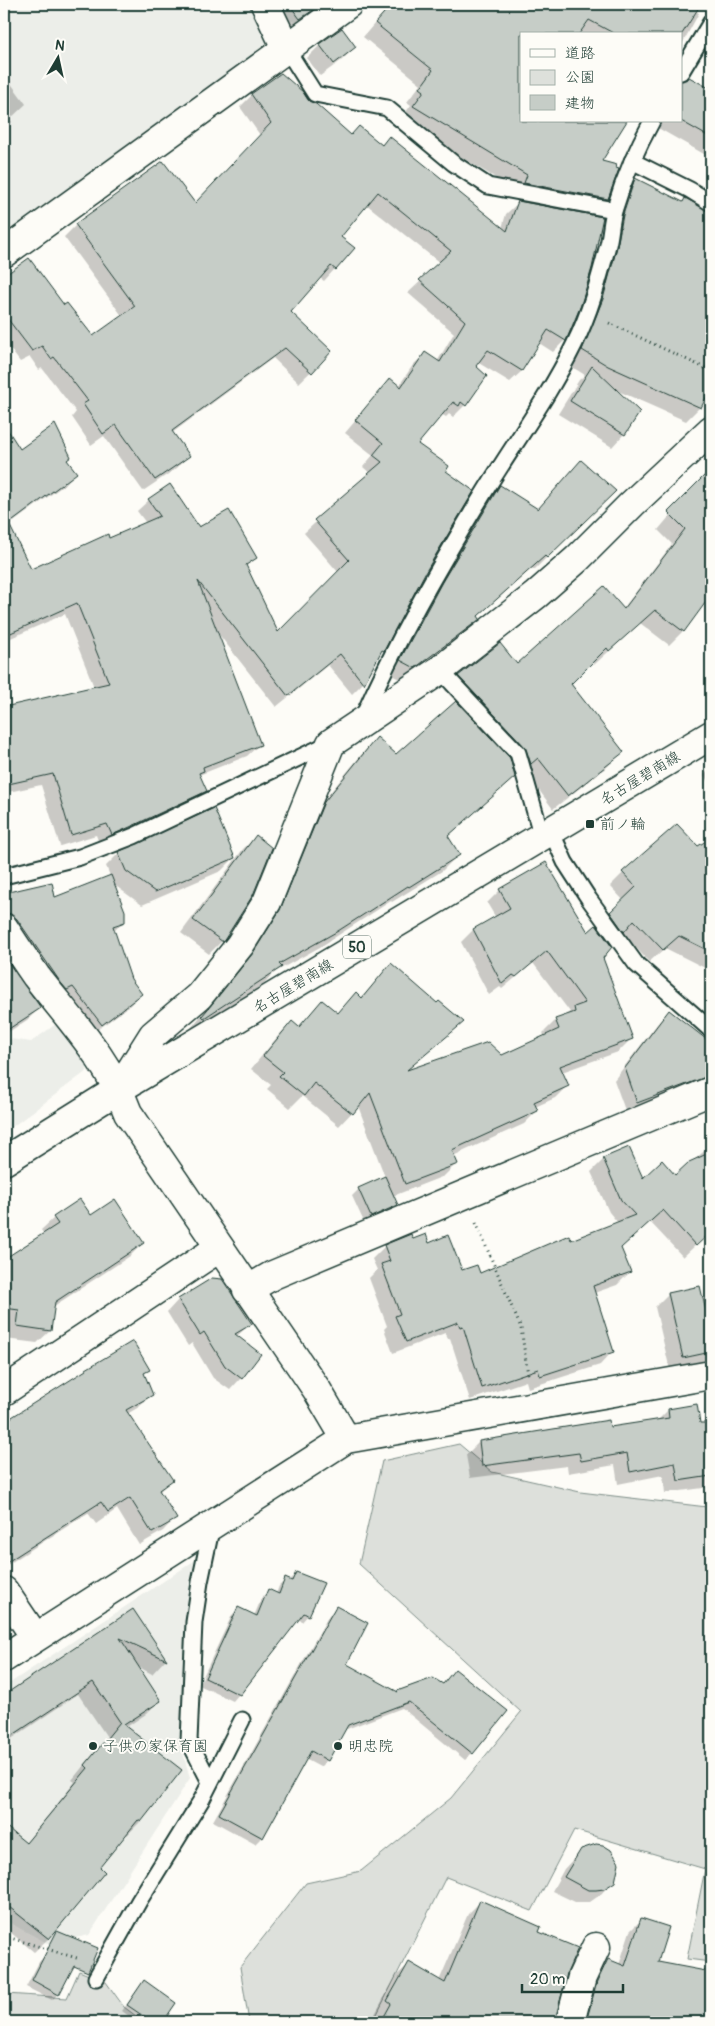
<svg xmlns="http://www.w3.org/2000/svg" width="715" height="2026" viewBox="0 0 715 2026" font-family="Pangolin,'Klee One',sans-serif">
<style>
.built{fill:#eceee9}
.green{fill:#dde0db;stroke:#7e8e88}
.shadow{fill:#0003}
.building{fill:#c6cdc7;stroke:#1f3d34}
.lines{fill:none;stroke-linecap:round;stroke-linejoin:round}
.service-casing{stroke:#1f3d34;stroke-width:19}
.minor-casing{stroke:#1f3d34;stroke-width:31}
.tertiary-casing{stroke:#1f3d34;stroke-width:31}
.primary-casing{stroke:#1f3d34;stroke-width:31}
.path{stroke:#1f3d34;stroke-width:3;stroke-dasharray:1 4;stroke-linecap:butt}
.service{stroke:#fdfcf7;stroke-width:15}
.minor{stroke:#fdfcf7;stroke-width:28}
.tertiary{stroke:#fdfcf7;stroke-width:28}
.primary{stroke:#fdfcf7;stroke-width:28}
.poi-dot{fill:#1f3d34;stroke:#fdfcf7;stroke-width:2}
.labels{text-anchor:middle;stroke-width:4;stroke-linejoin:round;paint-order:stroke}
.shield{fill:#fdfcf7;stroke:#62766e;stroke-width:1}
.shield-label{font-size:14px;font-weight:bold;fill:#1f3d34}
.street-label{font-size:15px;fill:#1f3d34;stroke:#fdfcf7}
.poi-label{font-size:15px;fill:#1f3d34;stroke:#fdfcf7;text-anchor:start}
</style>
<rect width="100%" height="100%" fill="#fdfcf7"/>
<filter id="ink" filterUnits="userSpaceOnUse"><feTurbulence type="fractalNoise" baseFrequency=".02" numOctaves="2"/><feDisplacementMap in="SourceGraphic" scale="10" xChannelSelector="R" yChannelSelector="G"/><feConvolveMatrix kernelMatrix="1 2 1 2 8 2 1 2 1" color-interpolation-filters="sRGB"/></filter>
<g filter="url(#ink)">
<!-- built -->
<g class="built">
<path d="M4,4H258L268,21L267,43L4,238Z"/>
<path d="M274,4H325L300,23L282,19Z"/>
<path d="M56,1024L87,1065V1071L4,1133V1038L31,1042Z"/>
<path d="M194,1561L189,1586L185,1627L182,1739L183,1753L190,1778L89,1935L49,1944L4,1920V1687Z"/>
</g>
<!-- green -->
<g class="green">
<path d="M459,1444L492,1472L580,1492L707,1507L711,1506V1962L687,1959L705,1869L574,1830L532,1911L446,1877L373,2022H249L240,1967L306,1883L361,1871L451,1798L521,1712L359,1564L382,1461Z"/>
<path d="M79,1971L106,1982L124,2007L144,2022H5L6,1994L67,1998Z"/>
</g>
<!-- shadow -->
<g class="shadow">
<path d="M266,4H320L308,16L286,32Z"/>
<path d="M391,4H684L699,13L681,46V34H521V121L600,161L607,199L593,212L514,189L400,120L411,105L407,102L421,84L363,37Z"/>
<path d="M341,30L355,47L342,60L320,76L307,58L320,45Z"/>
<path d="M4,74L26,104L10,119L12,122L4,130Z"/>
<path d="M281,75L309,103L350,136L381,145L389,138L502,228L506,214L518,203L602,218L598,243L587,280L565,340L553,352L539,343L522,371L510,382L477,362L474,366L485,376L465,405L453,417L449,414L446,417L441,414L416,444L444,471L424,572L363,683L352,694L328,665L276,707L217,632L259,745L247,756L199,775L205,791L193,803L100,846L96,835L60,846L41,785L4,793V709L94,687L65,614L4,641V426L20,450L66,460L76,473L64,485L8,526L31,570L146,523L137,511L149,500L198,529L255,558L245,567L278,634L338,572L304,533L370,473L363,467L373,455L345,433L390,380L398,387L413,365L425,354L437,362L454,333L408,293L440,263L366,204L339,237L353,249L324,281L320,278L290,312L331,352L299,383L273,358L172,433L188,456L177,468L143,491L104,436L91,445L72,417L76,412L42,368L39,370L30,357L20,362L4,341V277L29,260L64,306L92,338L123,317L64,237L76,225L195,205L260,135L240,107L252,95Z"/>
<path d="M691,79L711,90V158L658,128L662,121H681V90Z"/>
<path d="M4,177L8,183L4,187Z"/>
<path d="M711,178V384L700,407L686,421L616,390L624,434L612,447L558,414L579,380L585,375L569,365L622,193L636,180L682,203L685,200L693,204L704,185Z"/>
<path d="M711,467V593L683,631L669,645L640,623L595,664L592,662L569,684L622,752L608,766L553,809L524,770L517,776L512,763L510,764L514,777L447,837L458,855L442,871L392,902L391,901L320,947L275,972L265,983L187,1033L237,971L264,928L308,820L361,755L377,739L396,756L457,703L445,690L459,677L517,666L623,609L672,544L658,530Z"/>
<path d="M569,475L614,491L534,570L532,568L477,617L478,619L466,631L401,680L388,673L429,596L487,500L500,487L537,510Z"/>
<path d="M711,768V787L704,775Z"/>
<path d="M256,837L252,894L222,941L209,954L181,933L243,849Z"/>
<path d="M711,839V971L665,948L649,962L622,932L609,945L601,958L631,1039L618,1052L562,1072L568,1085L555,1098L535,1107L537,1111L524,1124L453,1156L456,1164L444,1176L393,1196L397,1205L391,1211L364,1222L352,1196L359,1189L385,1177L358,1106L339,1126L302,1096L290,1108L267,1089L271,1085L251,1069L279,1035L292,1022L298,1028L322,1002L337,1014L356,994L361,998L391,965L449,1034L405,1072L502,1056L545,1037L543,1033L556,1020L566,1016L570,1012L533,963L502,989L500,987L489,995L461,942L473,930L496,918L487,903L500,890L546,864L588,934L624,901L610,886L623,873L697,847Z"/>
<path d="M119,853L234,858L221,871L142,905L113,884L124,921L113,932L130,980L141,994L128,1007L89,1036L7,936L20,924L55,898L110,876L106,866Z"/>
<path d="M4,958L40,1008L27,1020L4,1035Z"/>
<path d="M669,1012L711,1044V1070L695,1087L626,1113L614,1080L658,1023Z"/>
<path d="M711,1145V1231L683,1257L650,1222L620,1248L630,1272L617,1285L594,1293L612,1352L600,1365L528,1388L526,1381L470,1400L450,1338L448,1339L445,1333L393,1353L384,1329L387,1326L369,1278L377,1270L372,1259L384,1247L410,1236L412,1240L429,1244L462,1272L479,1274L618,1223L609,1212L591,1172L603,1160L628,1148L642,1180L675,1177Z"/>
<path d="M91,1217L143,1243L130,1256L54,1306L50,1331L37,1343L5,1339L7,1323L4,1322V1247L10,1257L44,1234L41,1230L54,1218Z"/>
<path d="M213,1279L250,1324L236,1337L241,1378L230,1390L213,1378L192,1343L188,1346L167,1312L178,1300Z"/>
<path d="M699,1287L711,1337V1353L701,1363L670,1370L655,1307L668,1294Z"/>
<path d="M148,1369L143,1374L152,1394L139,1407L127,1414L171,1480L159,1492L175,1518L163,1531L139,1545L117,1509L96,1524L88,1513L4,1567V1421L15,1416L81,1375L86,1370Z"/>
<path d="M668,1410L699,1425L711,1426V1487L665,1493L663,1475L618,1484L615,1465L568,1473L567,1466L470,1478L466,1455L479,1442L609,1429L657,1421Z"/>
<path d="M297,1573L308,1615L302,1622L299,1619L239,1694L233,1701L199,1685L232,1615L239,1609L254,1616L262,1597L269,1591L276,1594L279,1586L286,1580L289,1581Z"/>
<path d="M336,1608L345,1665L397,1693L442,1685L455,1670L472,1753L465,1760L402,1708L344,1730L327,1760L320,1767L305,1759L262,1837L255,1844L213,1821L329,1615Z"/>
<path d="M133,1611L165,1660L152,1674L137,1666L159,1701L146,1714L125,1728L180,1771L140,1822L127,1835L125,1834L98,1868L103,1872L48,1939L34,1952L4,1927V1828L5,1827L25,1844L75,1782L72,1780L107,1737L78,1694L4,1744V1696Z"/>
<path d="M603,1846L613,1881L600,1895L590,1902H575L552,1891L564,1869L577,1855L588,1847Z"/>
<path d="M480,1902L537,1933L566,1972L554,2022H377L380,2016L375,2014L396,1976L409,1964L439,1981L468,1914Z"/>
<path d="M642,1919L656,1963L711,1973V2022H587L593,1978L596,1973L608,1961L619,1965L630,1931Z"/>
<path d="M46,1955L58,1994L52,2000L26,1987L39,1962Z"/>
<path d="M144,1981L174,2003L161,2022H137L122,2011Z"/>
</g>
<!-- building -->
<g class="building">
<path d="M289,4H322L300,19Z"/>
<path d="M392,4H701L682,34H615L589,20L579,34H521V121H627L602,161L617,165L616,168L619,169L608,199L524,183L527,175L413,106L424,91L420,88L433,70L375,23Z"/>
<path d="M342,28L356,47L334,64L319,44Z"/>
<path d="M281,73L303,92L309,101L316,104L351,135L359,126L382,145L389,136L507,231L518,201L603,217L592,268L581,305L566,341L548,330L522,371L488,350L476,366L487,376L466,406L461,402L459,406L453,402L418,444L449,466L446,471L474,491L425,573L384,651L382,650L364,684L340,654L288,696L198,581L261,745L203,767L204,771L199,773L207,791L130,827L112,835L107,824L71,835L53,774L4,785V707L109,683L77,603L4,636V424L20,449L55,424L71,457L67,460L77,473L9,524L31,569L108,534L109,538L160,516L148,499L170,484L199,527L229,510L257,558L246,565L278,632L349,560L314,520L382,462L373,455L383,443L355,420L390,378L401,387L425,352L440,362L465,321L419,280L451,251L378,192L341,237L355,248L336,270L331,266L291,312L332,351L312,373L285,348L172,431L190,456L155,480L116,425L103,434L83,404L88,401L54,357L51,359L42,346L32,351L4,314V276L29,258L64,305L67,303L93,336L135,306L75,224L163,161L195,203L271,123L251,94Z"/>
<path d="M689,77L711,89V138L681,121V81Z"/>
<path d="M635,178L683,202L685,198L711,212V387L701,408L608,366L582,350L603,299L617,247L623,215Z"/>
<path d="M592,366L640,412L625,435L570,401Z"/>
<path d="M581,460L616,491L547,558L545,556L478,616L480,619L415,668L400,660L442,582L500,485L538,509Z"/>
<path d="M711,469V595L684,632L655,610L609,651L607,648L571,684L624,752L568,796L538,758L531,764L525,747L458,676L500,643L517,664L604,586L624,609L685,529L668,512Z"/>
<path d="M456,701L510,758L515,777L448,836L460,855L409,887L408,886L338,931L279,964L282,967L204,1018L202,1016L207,1010L253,953L280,910L324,802L377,737L396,754Z"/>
<path d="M214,808L235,858L155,892L126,871L118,852Z"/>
<path d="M677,824L698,846L711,838V952L679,936L663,950L634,920L624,932L610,912L636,887L622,872Z"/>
<path d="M256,835L272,848L253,895L223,942L193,920Z"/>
<path d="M546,862L588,932L596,925L612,947L603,958L633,1039L560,1066L569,1086L534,1102L538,1111L452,1150L458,1164L405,1184L370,1093L353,1114L314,1083L304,1096L279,1076L283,1072L263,1056L292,1021L299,1027L322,1000L338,1013L356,992L362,998L391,963L437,1003L439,1001L464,1022L407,1070L488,1042L502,1055L559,1029L555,1019L575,1012L574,1007L585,1003L547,951L516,977L513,975L502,984L473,929L510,908L499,889Z"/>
<path d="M111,875L125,911V922L113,926L131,979L142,994L102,1025L73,987L67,990L61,983L17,919L11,914L4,912V893L52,882L55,897Z"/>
<path d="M4,956L41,1008L4,1032Z"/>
<path d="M669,1010L711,1043V1075L637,1103L625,1068Z"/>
<path d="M629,1147L643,1178L662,1160L675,1175L689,1162L711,1152V1232L696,1246L663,1210L621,1248L631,1272L593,1286L614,1352L540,1376L538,1369L482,1388L463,1326L460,1327L458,1322L406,1342L395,1316L400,1314L381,1264L390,1261L384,1245L411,1234L413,1239L426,1234L429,1243L448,1235L462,1270L477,1265L480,1273L569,1235L571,1240L635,1215L621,1200L603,1158Z"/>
<path d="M385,1176L398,1205L371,1217L358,1188Z"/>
<path d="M80,1199L91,1215L115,1199L144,1243L55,1302L51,1331L17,1326L19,1310L4,1308V1259L58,1224L53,1217Z"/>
<path d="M212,1278L222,1279L252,1324L235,1334L261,1354L242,1379L225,1366L204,1332L200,1335L178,1299Z"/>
<path d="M700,1286L711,1332V1352L683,1358L668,1293Z"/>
<path d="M133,1341L150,1370L144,1373L153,1395L126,1410L173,1480L159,1490L177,1519L152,1533L130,1498L108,1512L101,1502L4,1564V1422L86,1370V1369Z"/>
<path d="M697,1404L700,1423H706L711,1459V1476L678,1481L675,1463L630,1472L627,1453L581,1461L579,1453L482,1466L479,1441L609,1420L610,1427L669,1418L668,1409Z"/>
<path d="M296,1572L324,1583L309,1616L304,1613L240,1695L205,1678L238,1607L257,1616L268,1589L279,1594L285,1578L292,1581Z"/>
<path d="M336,1606L368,1623L347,1664L398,1692L397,1691L433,1678L443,1684L455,1669L508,1711L473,1754L409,1702L348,1725L328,1761L311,1751L263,1838L219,1814Z"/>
<path d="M133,1609L167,1660L120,1638L161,1701L124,1725L182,1770L141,1822L138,1820L100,1867L105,1872L49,1939L4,1903V1825L26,1843L88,1768L85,1765L120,1722L93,1682L4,1741V1695Z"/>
<path d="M596,1844L603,1845L611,1850L619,1863L615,1882L604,1889L596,1890H588L564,1877L581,1849Z"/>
<path d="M480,1900L541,1927L539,1932L578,1948L567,1973L555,2022H381L391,2004L387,2001L409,1962L445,1983Z"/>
<path d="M641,1918L669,1927L658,1962L711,1972V2022H586L597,1982L608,1959L625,1966Z"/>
<path d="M57,1931L98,1948L88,1972L74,1966L59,1995L32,1980Z"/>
<path d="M144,1980L176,2003L163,2022H152L127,2005Z"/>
</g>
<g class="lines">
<defs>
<g id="service">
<path d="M286,48L315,94L387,108L453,163L488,186L614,210"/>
<path d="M681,72L711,22"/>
<path d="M632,161L690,190L711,203"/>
<path d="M440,670L518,753L542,837"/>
<path d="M362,719C396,641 438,568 482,496C513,445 548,398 574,345C590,313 599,279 608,245C611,233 611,220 615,208C624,178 637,148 652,121"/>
<path d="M551,831L565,862L589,899L636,964L711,1030"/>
<path d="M4,876L80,857L134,836L330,743"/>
<path d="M210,1782L189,1741L194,1622L200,1582L212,1525"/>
<path d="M96,1978L139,1901L202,1799L242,1720"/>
</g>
<g id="minor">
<path d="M265,4L286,48"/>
<path d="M4,253L348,4"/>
<path d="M4,928C14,944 25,960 36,976C70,1020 109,1060 128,1113L317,1390L346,1439"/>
<path d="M119,1089L153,1035L199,996L240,945L267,902L331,743L440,670L536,595L577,559L632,504L711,430"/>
<path d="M247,1290L273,1275L711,1091"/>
<path d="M4,1391L219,1248"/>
<path d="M4,1591L35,1637"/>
<path d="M570,2022L582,1977L596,1947"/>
</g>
<path id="tertiary" d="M4,1658L346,1439L711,1375"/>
<path id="primary" d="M4,1161L119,1089L711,735"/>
</defs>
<!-- service casing -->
<use href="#service" class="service-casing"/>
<!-- minor casing -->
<use href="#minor" class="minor-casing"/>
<!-- tertiary casing -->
<use href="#tertiary" class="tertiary-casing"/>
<!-- primary casing -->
<use href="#primary" class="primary-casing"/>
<!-- path -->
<g class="path">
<path d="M609,323L711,371"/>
<path d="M476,1223L521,1328L528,1375"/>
<path d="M4,1936L80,1959"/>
</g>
<!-- service -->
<use href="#service" class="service"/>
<!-- minor -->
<use href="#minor" class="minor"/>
<!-- tertiary -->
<use href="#tertiary" class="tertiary"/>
<!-- primary -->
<use href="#primary" class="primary"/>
</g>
</g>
<!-- markers -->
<g class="poi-dot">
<rect x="585" y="819" width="10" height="10" rx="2.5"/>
<circle cx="93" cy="1746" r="5"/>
<circle cx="338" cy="1746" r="5"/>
</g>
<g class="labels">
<!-- shield labels -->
<rect class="shield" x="343" y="935.5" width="28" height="23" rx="4"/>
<g class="shield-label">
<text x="357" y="952">50</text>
</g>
<!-- street labels -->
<g class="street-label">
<text transform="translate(640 778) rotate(-31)" y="5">名古屋碧南線</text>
<text transform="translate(293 986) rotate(-31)" y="5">名古屋碧南線</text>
</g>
<!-- poi labels -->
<g class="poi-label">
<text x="600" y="829">前ノ輪</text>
<text x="103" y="1751">子供の家保育園</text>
<text x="348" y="1751">明忠院</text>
</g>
</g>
<!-- margin -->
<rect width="715" height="2026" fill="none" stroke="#fdfcf7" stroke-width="20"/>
<rect x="10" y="10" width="695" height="2006" fill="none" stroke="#1f3d34" stroke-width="2" filter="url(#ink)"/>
<!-- legend -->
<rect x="520" y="32" width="162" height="90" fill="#fdfcf7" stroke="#a4b0a9"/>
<rect x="530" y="49" width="25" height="8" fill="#fdfcf7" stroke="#a4b0a9"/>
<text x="565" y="58" font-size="15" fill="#1f3d34">道路</text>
<rect x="530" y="70" width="25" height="15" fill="#dde0db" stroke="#a4b0a9"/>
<text x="565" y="82" font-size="15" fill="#1f3d34">公園</text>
<rect x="530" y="95" width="25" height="15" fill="#c6cdc7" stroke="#a4b0a9"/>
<text x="565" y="108" font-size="15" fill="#1f3d34">建物</text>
<!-- north arrow -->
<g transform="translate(58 58) rotate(9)" stroke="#fdfcf7" stroke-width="4" paint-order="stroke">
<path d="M0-4L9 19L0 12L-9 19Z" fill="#1f3d34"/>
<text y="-8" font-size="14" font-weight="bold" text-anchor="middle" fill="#1f3d34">N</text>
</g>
<!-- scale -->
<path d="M522 1984v8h101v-8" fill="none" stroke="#1f3d34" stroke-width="2.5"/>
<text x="530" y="1984" font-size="15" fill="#1f3d34" stroke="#fdfcf7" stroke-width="4" paint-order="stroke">20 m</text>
</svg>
